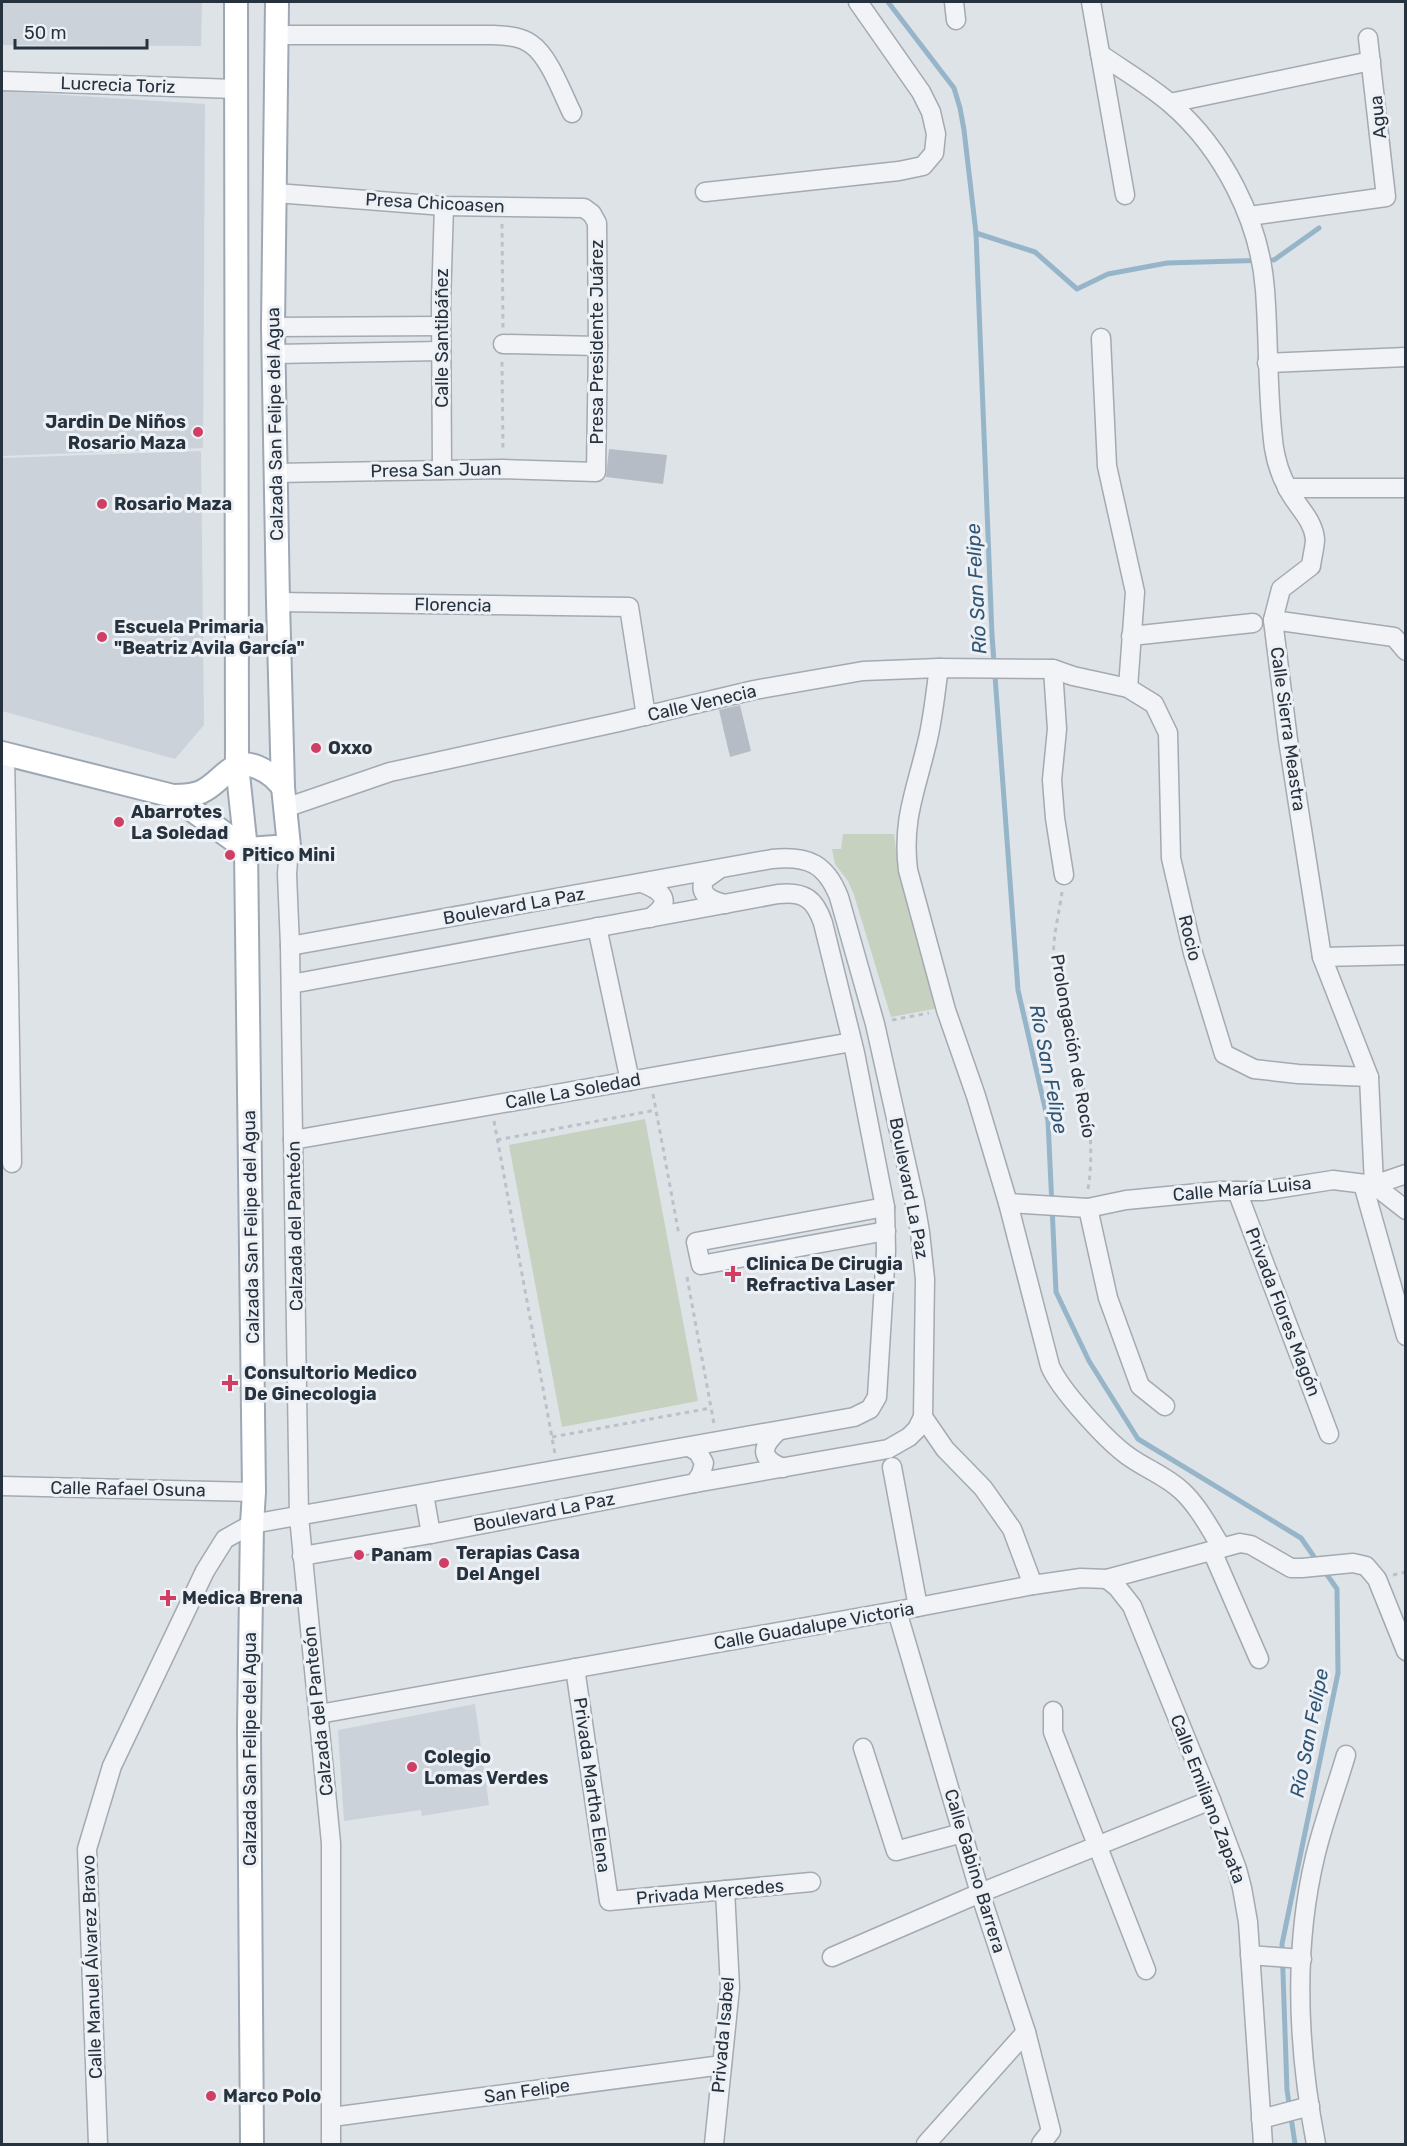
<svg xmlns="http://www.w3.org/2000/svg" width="1407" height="2146" viewBox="0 0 1407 2146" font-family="Rubik,sans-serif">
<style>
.built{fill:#ccd2da}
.green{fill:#c6d2bf}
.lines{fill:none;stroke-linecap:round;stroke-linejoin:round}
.stream{stroke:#97b5c9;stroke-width:5}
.building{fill:#b5bcc5}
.minor-casing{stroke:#a3aab2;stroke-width:21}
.major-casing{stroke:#9da8b4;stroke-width:26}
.path{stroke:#bcc1c6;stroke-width:3;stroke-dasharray:4.5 4.5;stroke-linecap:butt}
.minor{stroke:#f1f3f6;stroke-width:18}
.major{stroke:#fff;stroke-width:22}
.poi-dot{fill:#d13e64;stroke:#edf1f5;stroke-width:2}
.labels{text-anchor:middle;stroke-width:6;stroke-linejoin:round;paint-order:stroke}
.street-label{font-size:18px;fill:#27323f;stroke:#edf1f5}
.poi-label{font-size:18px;font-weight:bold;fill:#27323f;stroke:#edf1f5;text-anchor:start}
.water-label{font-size:20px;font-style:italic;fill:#305574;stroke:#edf1f5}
</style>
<rect width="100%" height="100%" fill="#dee3e8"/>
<!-- built -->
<g class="built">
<path d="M2,2H202L201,46L2,45Z"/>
<path d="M2,91L205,104L203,448L2,456Z"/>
<path d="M201,451L204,725L175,759L2,711V458Z"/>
<path d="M475,1704L489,1805L422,1816L421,1810L344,1821L338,1730Z"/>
</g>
<!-- green -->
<g class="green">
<path d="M843,834H894C901,894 922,951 939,1008L891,1017L854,895L848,881L835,864L832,849H841Z"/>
<path d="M645,1119L698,1401L562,1427L509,1145Z"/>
</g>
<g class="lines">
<!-- stream -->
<g class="stream">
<path d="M888,2L954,88L960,108L964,130L976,233L992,635L1018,990L1048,1121L1056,1292L1089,1361L1138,1439L1301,1538L1317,1561"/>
<path d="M976,233L1035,252L1077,289L1108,274L1167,263L1274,260L1319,228"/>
<path d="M1295,2144L1287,2090L1282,1944L1338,1673L1337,1589L1323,1569"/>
</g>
</g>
<!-- building -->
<g class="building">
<path d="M609,449L667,455L663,484L606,477Z"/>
<path d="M740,705L751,751L730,757L719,710Z"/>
</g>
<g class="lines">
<defs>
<g id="minor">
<path d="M954,2L956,20"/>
<path d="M1091,2L1125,195"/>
<path d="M277,35H494C507,36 520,36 531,44C549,56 562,93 572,113"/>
<path d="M1100,54C1123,70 1149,85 1171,104C1223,149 1260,221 1265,290C1269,342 1267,396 1274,448C1276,460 1281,476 1287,487C1295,505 1313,518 1315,539C1315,547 1312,557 1311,566L1281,589L1273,620L1288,740L1322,957L1369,1077L1374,1185L1406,1210"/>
<path d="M2,81L235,89"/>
<path d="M1170,103L1371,61"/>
<path d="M705,192L899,171L923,166L934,153L936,134L931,112L921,92L858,2"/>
<path d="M1249,216L1386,197L1368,38"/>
<path d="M273,327L441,326"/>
<path d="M1101,338L1107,466L1135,592L1128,688"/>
<path d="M503,344L598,346"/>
<path d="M274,354L441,351"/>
<path d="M1267,363L1406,357"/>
<path d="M442,470L441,303L444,206"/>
<path d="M275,473L503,469L596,472L598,346L597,223L592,214L584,208L444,206L276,193"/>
<path d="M1287,488H1406"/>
<path d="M278,602L629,607L646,716"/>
<path d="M1273,620L1394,637L1406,651"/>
<path d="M1131,636L1253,623"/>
<path d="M939,668C935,694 933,721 926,747C915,793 902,821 908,870L946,1010L976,1096L1008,1203L1050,1366C1060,1390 1107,1441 1128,1456C1146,1469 1166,1476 1182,1491C1199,1507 1210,1529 1222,1548"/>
<path d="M1053,669L1057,729L1052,780L1055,818L1064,875"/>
<path d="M5,754L12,1163"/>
<path d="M285,808L390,772L619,722L754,690L863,671L939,668L1053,669L1073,676L1128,688L1154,704L1168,733L1171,858L1193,953L1224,1054L1254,1069L1298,1074L1369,1077"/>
<path d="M289,846L287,874L290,946L299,1517L331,1843V2144"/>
<path d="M718,870L704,880C698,895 712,901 725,904"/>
<path d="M642,883C663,891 674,902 650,918"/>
<path d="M597,927L630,1081"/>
<path d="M290,946L772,859C808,855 826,864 839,897L875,1024L915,1203L920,1232L925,1279L923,1417L917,1429L909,1437L888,1449L695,1483L431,1534L302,1556"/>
<path d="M1322,957L1406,955"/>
<path d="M293,1140L852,1042"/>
<path d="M1363,1184L1406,1336"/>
<path d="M1237,1191L1329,1434"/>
<path d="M1008,1203L1088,1208L1126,1200L1220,1191H1263L1333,1180L1374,1185L1406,1174"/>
<path d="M885,1207L696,1242L701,1265L886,1231"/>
<path d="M1088,1208L1108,1298L1140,1386L1165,1406"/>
<path d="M923,1417L945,1449L983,1488L1012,1529L1033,1585"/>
<path d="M778,1431C761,1447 759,1458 783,1468"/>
<path d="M689,1447L698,1452L704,1463L701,1474L695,1483"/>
<path d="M892,1467L918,1607"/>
<path d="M2,1486L254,1492"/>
<path d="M424,1494L431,1534"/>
<path d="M1212,1551L1259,1659"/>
<path d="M1107,1579L1117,1587L1132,1606L1211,1800L1237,1869L1242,1888L1248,1922L1263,2144"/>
<path d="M897,1611L980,1893L1026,2032L1051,2131L1041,2144"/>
<path d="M575,1668L609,1901L811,1882"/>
<path d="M1053,1711V1732L1146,1970"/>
<path d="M319,1714L918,1607L1033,1585L1081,1578L1107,1579L1240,1543L1251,1545L1291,1568H1302L1353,1563L1366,1566L1377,1579L1406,1651"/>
<path d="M863,1748L896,1851L962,1833"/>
<path d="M1250,1955L1302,1959"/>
<path d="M832,1957L980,1893L1211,1800"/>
<path d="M332,2117L722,2065"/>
<path d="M1261,2119L1310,2106"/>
<path d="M98,2144L87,1849L112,1766L205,1571L225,1539L252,1524L854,1417L870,1409L877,1397L886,1251L885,1207L855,1053L823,923C815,899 804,891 778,894L291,984"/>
<path d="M714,2144L730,1988L725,1890"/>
<path d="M926,2144L1026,2032"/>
<path d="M1316,2144C1298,2051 1293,1950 1315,1857C1323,1823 1336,1789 1346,1755"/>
</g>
<g id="major">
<path d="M236,2L237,765L246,849L254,1492L252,1524L249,1729L252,2144"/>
<path d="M2,753L173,796C183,796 192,796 201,792C223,782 231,756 257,767C269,772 275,778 283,787"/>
<path d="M173,796L246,849L289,846L283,787L278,602L273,327L277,2"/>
</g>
</defs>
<!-- minor casing -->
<use href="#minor" class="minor-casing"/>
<!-- major casing -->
<use href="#major" class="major-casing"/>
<!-- path -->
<g class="path">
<path d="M502,224L503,328"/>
<path d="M502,362L503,451"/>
<path d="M1062,892C1060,909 1052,940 1054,955C1065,1033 1101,1110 1088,1189"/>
<path d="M892,1020L929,1013"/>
<path d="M653,1094L679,1235"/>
<path d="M494,1121L555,1454"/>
<path d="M497,1140L656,1110"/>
<path d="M687,1277L714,1424"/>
<path d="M552,1437L711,1408"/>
<path d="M1393,1575L1406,1572"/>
</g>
<!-- minor -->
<use href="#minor" class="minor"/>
<!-- major -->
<use href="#major" class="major"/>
</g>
<!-- markers -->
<g class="poi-dot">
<circle cx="198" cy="432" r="6"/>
<circle cx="102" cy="504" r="6"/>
<circle cx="102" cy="637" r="6"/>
<circle cx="316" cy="748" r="6"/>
<circle cx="119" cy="822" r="6"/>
<circle cx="230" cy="855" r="6"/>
<path d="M730 1265h6v6h6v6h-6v6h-6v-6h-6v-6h6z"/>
<path d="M227 1374h6v6h6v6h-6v6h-6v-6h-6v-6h6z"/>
<circle cx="359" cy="1555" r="6"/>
<circle cx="444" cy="1563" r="6"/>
<path d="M165 1589h6v6h6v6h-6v6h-6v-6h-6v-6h6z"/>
<circle cx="412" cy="1767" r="6"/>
<circle cx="211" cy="2096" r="6"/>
</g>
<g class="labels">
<!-- street labels -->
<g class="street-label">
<text transform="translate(118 85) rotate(2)" y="6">Lucrecia Toriz</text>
<text transform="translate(1378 117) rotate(-96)" y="6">Agua</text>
<text transform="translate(435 203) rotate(3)" y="6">Presa Chicoasen</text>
<text transform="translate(442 338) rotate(-90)" y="6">Calle Santibáñez</text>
<text transform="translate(597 342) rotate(-90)" y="6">Presa Presidente Juárez</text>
<text transform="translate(275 424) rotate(-91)" y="6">Calzada San Felipe del Agua</text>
<text transform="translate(436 470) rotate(-1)" y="6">Presa San Juan</text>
<text transform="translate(453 605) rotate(1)" y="6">Florencia</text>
<text transform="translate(702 703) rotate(-13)" y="6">Calle Venecia</text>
<text transform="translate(1288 729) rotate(82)" y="6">Calle Sierra Meastra</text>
<text transform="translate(514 906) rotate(-10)" y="6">Boulevard La Paz</text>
<text transform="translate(1190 938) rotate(76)" y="6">Rocio</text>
<text transform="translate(1073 1046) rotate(80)" y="6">Prolongación de Rocío</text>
<text transform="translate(573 1091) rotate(-10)" y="6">Calle La Soledad</text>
<text transform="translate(909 1188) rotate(79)" y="6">Boulevard La Paz</text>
<text transform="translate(1242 1189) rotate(-5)" y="6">Calle María Luisa</text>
<text transform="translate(295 1226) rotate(-91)" y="6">Calzada del Panteón</text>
<text transform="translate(251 1227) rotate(-91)" y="6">Calzada San Felipe del Agua</text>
<text transform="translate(1283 1312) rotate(69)" y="6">Privada Flores Magón</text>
<text transform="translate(128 1489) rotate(1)" y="6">Calle Rafael Osuna</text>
<text transform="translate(544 1512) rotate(-11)" y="6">Boulevard La Paz</text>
<text transform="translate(814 1626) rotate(-10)" y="6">Calle Guadalupe Victoria</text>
<text transform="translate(318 1711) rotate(-96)" y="6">Calzada del Panteón</text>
<text transform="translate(250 1749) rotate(-90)" y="6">Calzada San Felipe del Agua</text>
<text transform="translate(592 1785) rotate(82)" y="6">Privada Martha Elena</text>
<text transform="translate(1208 1799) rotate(69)" y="6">Calle Emiliano Zapata</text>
<text transform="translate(975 1871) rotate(73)" y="6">Calle Gabino Barrera</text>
<text transform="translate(710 1892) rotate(-5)" y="6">Privada Mercedes</text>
<text transform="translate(92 1967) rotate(-92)" y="6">Calle Manuel Álvarez Bravo</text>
<text transform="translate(723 2035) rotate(-85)" y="6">Privada Isabel</text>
<text transform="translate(527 2091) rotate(-8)" y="6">San Felipe</text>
</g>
<!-- poi labels -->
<g class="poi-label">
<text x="186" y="428" text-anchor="end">Jardin De Niños<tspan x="186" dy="21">Rosario Maza</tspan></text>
<text x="114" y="510">Rosario Maza</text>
<text x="114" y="633">Escuela Primaria<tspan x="114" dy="21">"Beatriz Avila García"</tspan></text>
<text x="328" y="754">Oxxo</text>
<text x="131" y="818">Abarrotes<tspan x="131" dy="21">La Soledad</tspan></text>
<text x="242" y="861">Pitico Mini</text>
<text x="746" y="1270">Clinica De Cirugia<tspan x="746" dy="21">Refractiva Laser</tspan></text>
<text x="244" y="1379">Consultorio Medico<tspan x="244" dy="21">De Ginecologia</tspan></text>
<text x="456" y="1559">Terapias Casa<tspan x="456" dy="21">Del Angel</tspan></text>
<text x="371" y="1561">Panam</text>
<text x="182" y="1604">Medica Brena</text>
<text x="424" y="1763">Colegio<tspan x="424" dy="21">Lomas Verdes</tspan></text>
<text x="223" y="2102">Marco Polo</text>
</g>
<!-- water labels -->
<g class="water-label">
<text transform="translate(976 589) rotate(-93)" y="7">Río San Felipe</text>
<text transform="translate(1049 1069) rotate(79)" y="7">Río San Felipe</text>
<text transform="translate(1309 1733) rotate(-79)" y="7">Río San Felipe</text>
</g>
</g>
<!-- border -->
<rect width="1407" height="2146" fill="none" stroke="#27323f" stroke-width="6"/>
<!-- scale -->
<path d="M15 39v9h132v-9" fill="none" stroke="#27323f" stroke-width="3"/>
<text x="24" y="39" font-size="18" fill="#27323f" stroke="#edf1f5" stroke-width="4.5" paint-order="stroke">50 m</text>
</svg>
